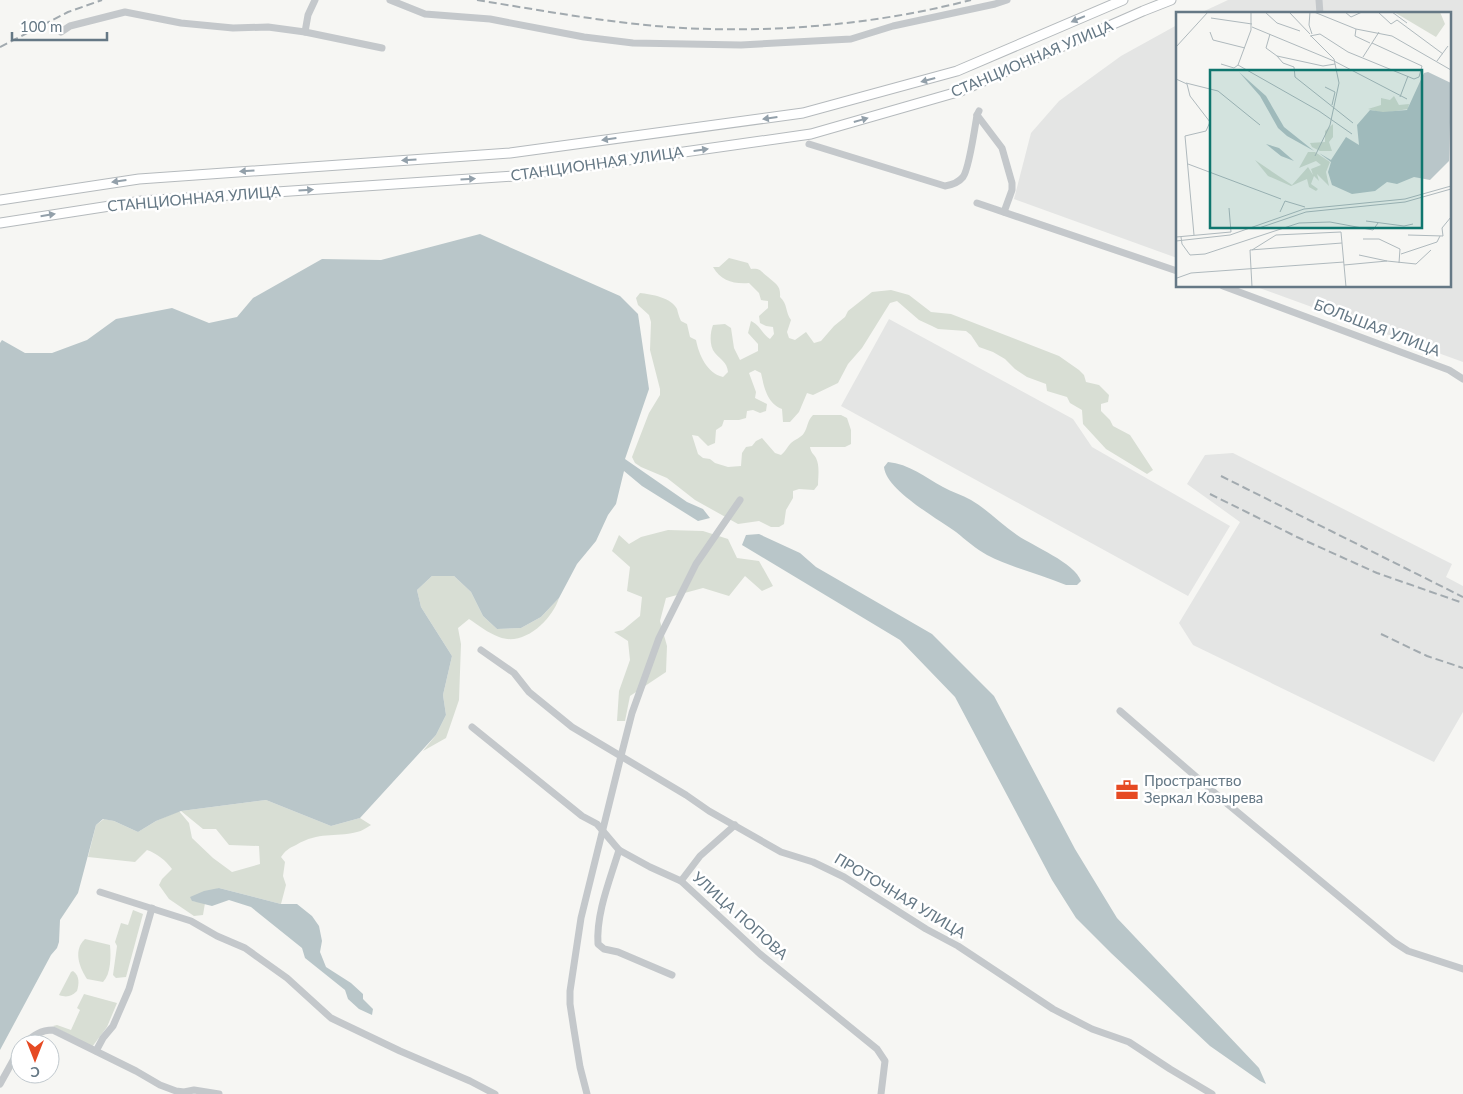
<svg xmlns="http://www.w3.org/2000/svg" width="1463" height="1094" viewBox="0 0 1463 1094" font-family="Lato,sans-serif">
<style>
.built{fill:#e4e5e4}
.green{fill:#d8ded4}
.water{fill:#b9c6c9}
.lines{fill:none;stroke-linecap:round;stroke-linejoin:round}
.major-casing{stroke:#b5babd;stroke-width:11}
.minor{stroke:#c4c8cb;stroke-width:7}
.major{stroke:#fff;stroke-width:9}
.rail{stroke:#a2aaaf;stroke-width:2;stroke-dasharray:8 4;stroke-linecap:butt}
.oneway{fill:#93a0aa}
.labels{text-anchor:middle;stroke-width:5;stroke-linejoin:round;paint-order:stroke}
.street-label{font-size:15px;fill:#657885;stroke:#fff}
.poi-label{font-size:15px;fill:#657885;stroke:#fff;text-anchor:start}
.inset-road{fill:none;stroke:#afb9bd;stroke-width:1}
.view{fill:#0f766e;fill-opacity:0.15;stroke:#0f766e;stroke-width:2.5}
.inset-edge{fill:none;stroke:#657885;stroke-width:2.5}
</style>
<rect width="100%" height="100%" fill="#f6f6f3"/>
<!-- built -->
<g class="built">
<path d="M1228,0H1463V362L1254,286H1449V14H1198Z"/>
<path d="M1177,25V258L1014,199L1031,133L1059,101L1121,56Z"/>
<path d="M889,319L1073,419L1092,447L1230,526L1188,596L841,406Z"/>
<path d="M1233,453L1452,564L1446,577L1463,586V712L1434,762L1193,645L1179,623L1240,522L1187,484L1205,455Z"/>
</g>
<!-- green -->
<g class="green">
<path d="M729,258L748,263L751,269C761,268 761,272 768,277C776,284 781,286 780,297C788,304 785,312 791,320L787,332L789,338L795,340L806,332L814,343L821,341L834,326L845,317L848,311L872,292L891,290L909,295L931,312L951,314L1059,356L1079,370L1084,375L1086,382L1099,385L1109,395L1108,402L1101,404V411L1110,420L1113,426L1130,435L1153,470L1147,474L1106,449L1083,424L1082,410L1070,403L1067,397L1047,391L1046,384L1027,377L1015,369L1005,359L993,352L979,347L971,335L966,331L938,329L932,326L919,320L897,301L890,303L862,348L848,364L838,383L813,395L807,393L799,412L790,422H783L782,409C767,403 764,387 761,373L755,370L749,373L756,392L755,398L767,404L766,411L760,413L753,410L747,411L746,418L739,420H724L722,426L716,430L715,443L708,446L698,436L692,435L698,454L703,458L710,459L715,463L728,467L741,466L742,453L746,447L752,446L756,441L762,438L775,453L781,455C786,451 787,447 791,443C795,439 801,438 804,433C808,427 807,421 813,415H841L847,418L851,430V444L845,447H810C811,453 813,453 816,458C820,466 818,477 818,485L814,490L799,489L793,491V498L786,510L784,524L779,527H771L759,521L738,524L695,500L667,478L641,467L635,463L632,457L649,413L660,395V389L650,350L651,322L649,315L638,305L636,298L640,293C651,294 672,298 677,309C678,313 679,317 681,321L687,324L690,337L696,340C699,355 707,373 723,377L728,372C727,362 721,360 715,353C709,346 710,333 713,325L725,324L731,328L734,348L740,360L758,351V344L748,333L751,321C760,325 762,334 770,339L774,334L773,327L766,326L760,323L759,316L768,308V301L761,300L759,293L749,283C733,284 721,281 713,267H719Z"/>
<path d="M668,530L703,531L728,539L737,558L759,561L773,586L762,591L745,576L729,596L703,588L666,598L660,621L667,646L666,672L630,696L625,721H617L619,691L630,660L628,641L614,632L623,630L640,616L642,597L627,591L630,567L612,551L619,535L629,544L641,537Z"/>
<path d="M432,576H454L471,592L483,616L497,629L521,628L541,617L559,598C552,620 524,647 499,637C488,633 478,625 469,619L458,628L461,644L459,700L446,738L423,751L436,735L446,715L443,695L452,656L421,607L417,590Z"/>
<path d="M266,800L331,826L360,818L371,825C366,828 362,831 357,832C333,838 320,831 296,845C289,848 285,851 281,857L285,862L283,876L286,885L281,904L219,888L192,901L205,903L203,915L194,916L169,899L159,885L162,879L172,869C165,860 158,854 147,850L135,862L88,857L96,825L104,819L114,821L138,832L156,821L179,811L189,823L192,838L213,858L232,872L260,864L259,846L229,845L216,829H203L181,811Z"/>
<path d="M133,910L143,914L126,977L116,978L113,975L117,946L115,942L121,923L128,925Z"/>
<path d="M85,939L110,945C111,956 111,974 103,982L87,979C79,967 73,950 85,939Z"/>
<path d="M73,971C80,976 79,984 77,991C72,996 67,998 59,995L71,972Z"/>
<path d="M84,994L117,1003L107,1027L92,1047L53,1026L57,1025L71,1030L80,1010L77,1008Z"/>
</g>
<!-- water -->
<g class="water">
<path d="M480,234L620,296L638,314L649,389L625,459L687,502L703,509L710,518L698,521L642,486L624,471L616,504L608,515L596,541L577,564L559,598L541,617L521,628L497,629L483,616L471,592L454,576H432L417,590L421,607L452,656L443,695L446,715L436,735L360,818L331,826L266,800L181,811L156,821L138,832L114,821L103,819L96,825L78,893L60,920L59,942L57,948L51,955L0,1050V343L2,340L25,353H52L87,340L116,319L172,308L209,323L237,317L253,298L322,259L381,260Z"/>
<path d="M888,462C909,464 925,477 943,487C952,492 962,495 971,500C988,510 1001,524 1017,535C1033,546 1075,563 1081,581L1077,585H1066C1040,574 1012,568 987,555C976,549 966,540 956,532C938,519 886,490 884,467Z"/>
<path d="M759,534L800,553L816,567L932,634L994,696L1075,849L1117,918L1259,1068L1266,1084L1260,1081L1210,1046L1111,953L1076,918L1052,880L955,697L900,640L742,545L746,535Z"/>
<path d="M219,888L281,904H297L312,916L319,926L322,941L320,952L326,967L351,983L363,994V999L373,1009L372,1015L359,1009L348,999L345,990L305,958L302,948L251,907L229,900L212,906L192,901L190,897L204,891Z"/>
</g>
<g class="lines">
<defs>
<g id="major">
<path d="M0,200L139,179L510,153L803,113L957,71L1123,0"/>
<path d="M0,223L142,201L515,176L811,134L961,91L1143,11L1171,0"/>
</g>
</defs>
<!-- major casing -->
<use href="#major" class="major-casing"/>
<!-- minor -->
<g class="minor">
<path d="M390,0L425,14L490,19L584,37L633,43L741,45L851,39L893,26L995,4L1007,0"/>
<path d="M1319,0L1320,14"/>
<path d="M61,32L70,26L125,12L181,23L233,28L268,27L305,32L382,48"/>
<path d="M305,32L308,15L315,0"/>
<path d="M977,115L1002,148L1012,183V190L1004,212"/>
<path d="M809,144L945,186C951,185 959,182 963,177C969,169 975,127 977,115L979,111"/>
<path d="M977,203L1177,271"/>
<path d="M1223,286L1449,370L1463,379"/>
<path d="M481,650L514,673L529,692L572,727L686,795L709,811L781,852L813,862L844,877L926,929L958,946L1053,1009L1092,1029L1129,1042L1170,1069L1212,1094"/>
<path d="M1120,711L1224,801L1394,942L1408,951L1463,969"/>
<path d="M472,727L582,816L597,824L619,850L650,867L681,881L760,954L877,1049L885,1061L881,1094"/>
<path d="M619,850C610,880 596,913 598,944L604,949L618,952L672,975"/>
<path d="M681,881L700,856L735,825"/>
<path d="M100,892L191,921L217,936L245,948L287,978L331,1018L400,1051L470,1081L495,1094"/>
<path d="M23,1044C33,1036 40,1030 53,1030L136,1071L160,1085L176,1091L184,1092L194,1090L219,1094"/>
<path d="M96,1051L103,1038L113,1026L129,989L152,908"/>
<path d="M0,1084L20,1048"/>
<path d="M587,1094L580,1067L574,1030L570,1004V991L581,918L621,756L632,713L659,638L696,564L740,500"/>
</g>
<!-- major -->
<use href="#major" class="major"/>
<!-- rail -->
<g class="rail">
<path d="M477,0C545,11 614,24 683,28C779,33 878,24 971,0"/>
<path d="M0,47L68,12L102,0"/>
<path d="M1221,476L1463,597"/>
<path d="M1210,494L1297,537L1377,573L1463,603"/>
<path d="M1381,634L1427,656L1463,668"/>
</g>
</g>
<!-- one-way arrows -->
<defs><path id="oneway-solid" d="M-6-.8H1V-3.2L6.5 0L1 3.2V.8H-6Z" transform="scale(1.25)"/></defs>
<g class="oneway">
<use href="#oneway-solid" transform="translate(1078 19) rotate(157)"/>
<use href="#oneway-solid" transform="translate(928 80) rotate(165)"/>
<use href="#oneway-solid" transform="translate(770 118) rotate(172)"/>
<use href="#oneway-solid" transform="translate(861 120) rotate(-16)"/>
<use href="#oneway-solid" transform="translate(609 139) rotate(172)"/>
<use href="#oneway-solid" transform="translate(701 150) rotate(-8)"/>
<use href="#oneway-solid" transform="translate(409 160) rotate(176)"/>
<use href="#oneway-solid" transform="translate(247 171) rotate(176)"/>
<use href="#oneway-solid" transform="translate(468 179) rotate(-4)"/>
<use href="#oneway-solid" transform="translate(119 181) rotate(172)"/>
<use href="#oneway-solid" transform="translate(306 190) rotate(-4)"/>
<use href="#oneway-solid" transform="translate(48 215) rotate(-9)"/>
</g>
<!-- icons -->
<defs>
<symbol id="office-bare" viewBox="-9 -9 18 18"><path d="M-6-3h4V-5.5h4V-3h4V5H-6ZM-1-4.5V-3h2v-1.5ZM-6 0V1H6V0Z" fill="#e64a23" stroke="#fff" stroke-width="2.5" paint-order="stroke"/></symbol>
</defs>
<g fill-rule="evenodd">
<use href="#office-bare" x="1111" y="774" width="32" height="32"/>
</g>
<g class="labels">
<!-- street labels -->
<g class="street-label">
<text transform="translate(1032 59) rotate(-23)" y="5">СТАНЦИОННАЯ УЛИЦА</text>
<text transform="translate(597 164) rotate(-8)" y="5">СТАНЦИОННАЯ УЛИЦА</text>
<text transform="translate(194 199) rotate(-5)" y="5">СТАНЦИОННАЯ УЛИЦА</text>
<text transform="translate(1377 328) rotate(21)" y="5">БОЛЬШАЯ УЛИЦА</text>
<text transform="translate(900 896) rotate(31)" y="5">ПРОТОЧНАЯ УЛИЦА</text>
<text transform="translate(740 916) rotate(42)" y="5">УЛИЦА ПОПОВА</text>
</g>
<!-- poi labels -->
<g class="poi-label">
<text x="1144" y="786">Пространство<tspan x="1144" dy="17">Зеркал Козырева</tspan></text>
</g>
</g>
<!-- overview -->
<g transform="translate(1176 12)">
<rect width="275" height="275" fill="#f6f6f3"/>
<path d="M218,0H264L269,12L260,25ZM218,84L223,93L233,92L232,97L207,101L192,97L205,93V86L214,88ZM157,112V125L153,130L156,139H144L136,135L134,131L149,130V119ZM132,140H139L154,150L150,160L153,174L141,162L143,169L138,164L135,172L142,177L140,179L133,175L131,167L115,174L92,164L79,148L116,173L132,155L137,163L135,157L145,153L140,149L123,156Z" fill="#d8ded4"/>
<path d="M63,60L90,84L108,115L138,139L111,124L102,116L84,84ZM252,60L275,71L273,149L254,168L238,165L221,172L211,170L199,179L176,182L156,173L152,160L155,150L143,141L155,148L170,125L183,133L181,113L194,98L207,100L231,98L248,61ZM90,132L103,136L118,149L105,144Z" fill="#b9c6c9"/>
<path class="inset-road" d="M89,0L101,11L124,19M113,0L134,22M134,0L133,13L136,22M138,0L180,17L216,24L275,58M169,0L175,5L186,0M202,0L215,12L221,8L267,42M216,0L231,11M35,6L76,12M76,15L158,49L231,87M180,17L179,24L194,31M34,20L37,28L69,36M94,22L90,36L101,44L147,54L159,52M134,24L144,22L172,40L238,67L243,65L246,54L196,31M135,24L158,47L163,71L154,113L139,144M0,35L32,0M101,44L107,51L118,55L119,65L177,111M187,45L203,20M261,49L272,34M45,52L58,56L62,53L75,18V0M62,53L143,99L176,122M0,67L11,72L14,84L34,110L30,119L9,124L18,223M10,71L42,79L84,113M149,75L159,80L156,93M224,85L232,64M12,152L105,187M104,200L109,189L129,195M190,209L228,214L237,212M83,216L130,200L229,190L275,177M232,223L267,224L266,216L275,205M0,225L55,220L53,196M5,225L6,232L14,243L29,242L123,211L154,210L197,218L202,211M187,227H203L224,237L223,251M0,229L54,223L128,197L229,187L275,174M76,238L100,223L165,220L170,275M225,242L261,230L264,224M183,243L211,249M168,253L211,249L240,252L255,238M1,266L15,261L168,250M76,275L74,238L166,231"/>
<path class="view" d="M34,58H246V216H34Z"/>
<rect width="275" height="275" class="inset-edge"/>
</g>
<!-- north arrow -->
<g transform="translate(35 1059) rotate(180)"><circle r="24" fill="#ffffff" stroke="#c1c9ce"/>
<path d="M0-4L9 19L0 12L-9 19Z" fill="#e64a23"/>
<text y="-8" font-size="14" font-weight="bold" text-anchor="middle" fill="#657885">С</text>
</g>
<!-- scale -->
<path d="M12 32v8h95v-8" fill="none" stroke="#657885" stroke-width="2.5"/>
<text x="20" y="32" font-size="15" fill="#657885" stroke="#ffffff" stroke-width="4" paint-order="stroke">100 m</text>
</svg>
